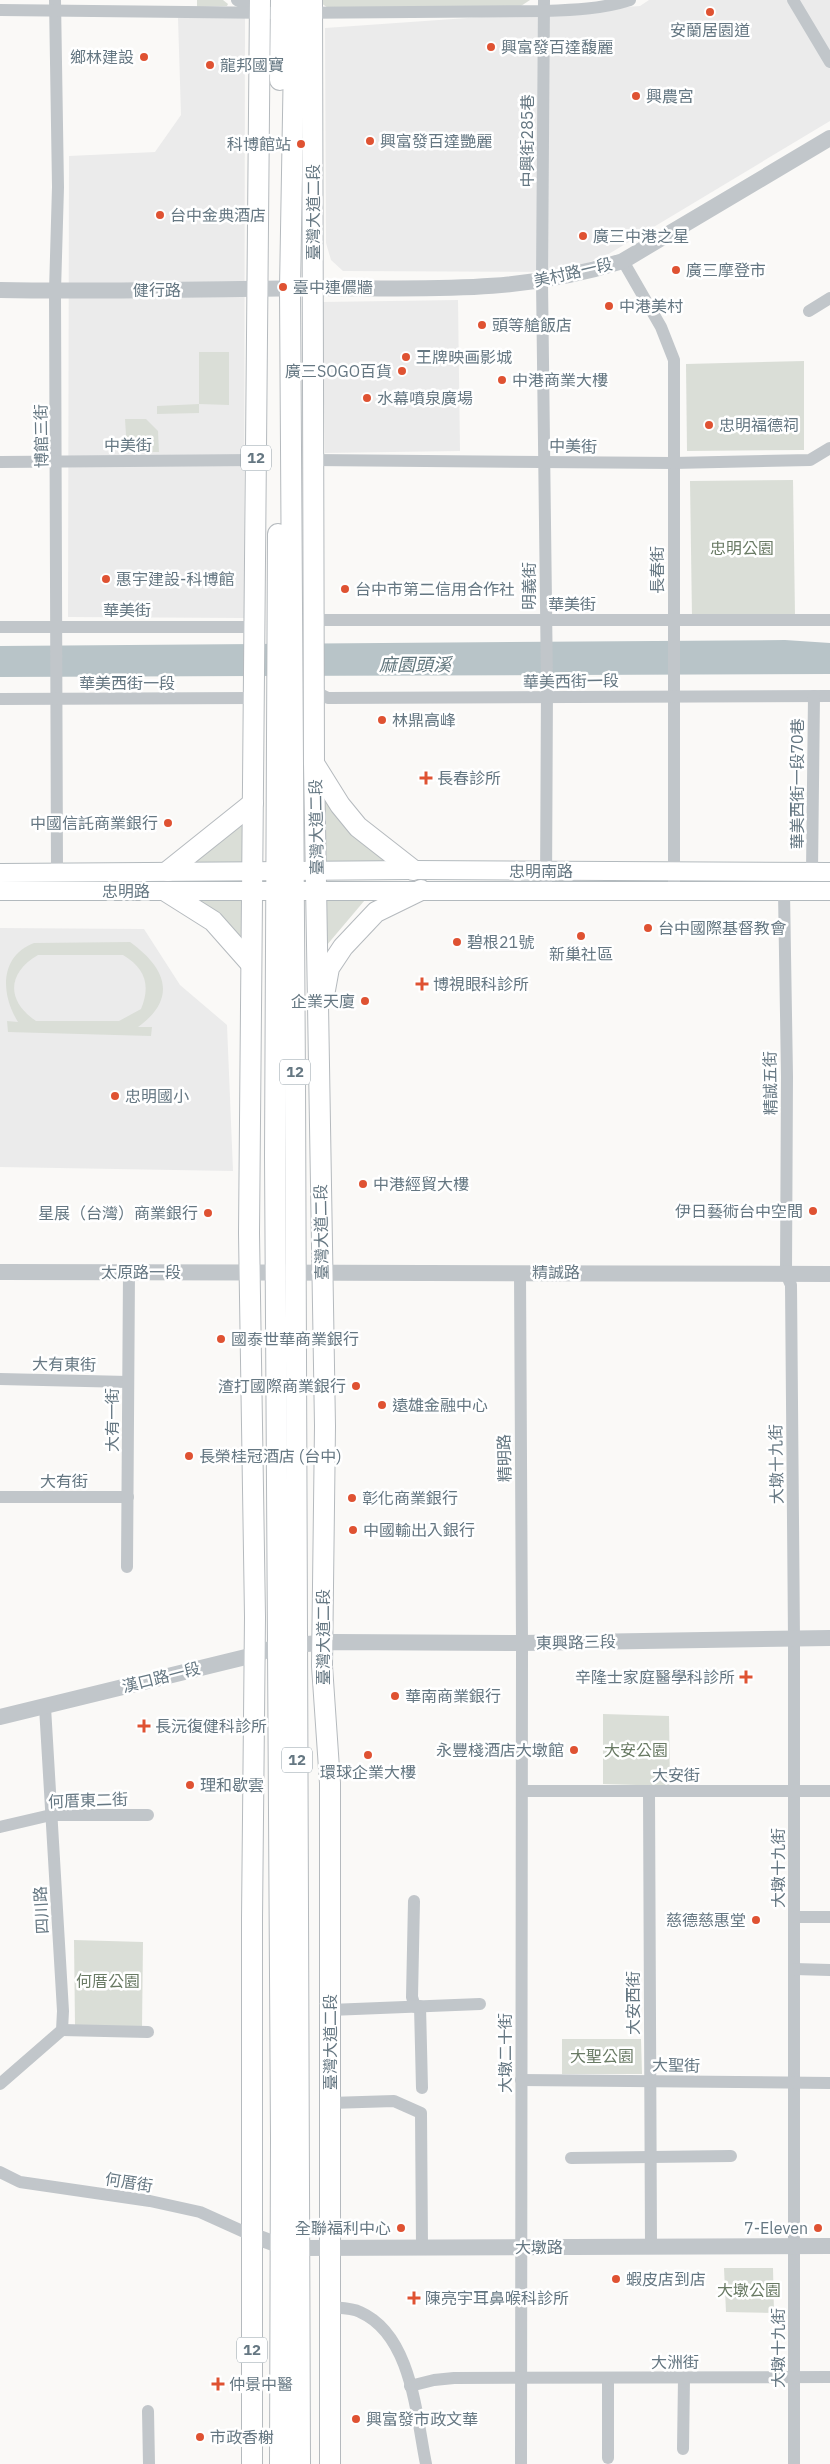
<svg xmlns="http://www.w3.org/2000/svg" width="830" height="2464" viewBox="0 0 830 2464" font-family="'IBM Plex Sans','Noto Sans TC',sans-serif">
<style>
.built{fill:#ebebeb}
.green{fill:#daded7;fill-rule:evenodd}
.water{fill:#b8c4c8}
.lines{fill:none;stroke-linecap:round;stroke-linejoin:round}
.secondary-casing{stroke:#b3babe;stroke-width:20}
.primary-casing{stroke:#b5babe;stroke-width:22}
.minor{stroke:#c1c6ca;stroke-width:12}
.tertiary{stroke:#c1c6ca;stroke-width:16}
.secondary{stroke:#fff;stroke-width:18}
.primary{stroke:#fff;stroke-width:20}
.poi-dot{fill:#df5232;stroke:#fff;stroke-width:2}
.labels{text-anchor:middle;stroke-width:5;stroke-linejoin:round;paint-order:stroke}
.shield{fill:#fff;stroke:#93a0a8;stroke-width:1}
.shield-label{font-size:15px;font-weight:bold;fill:#657782}
.poi-label{font-size:16px;fill:#657782;stroke:#fff;text-anchor:start}
.street-label{font-size:16px;fill:#657782;stroke:#fff}
.park-label{font-size:16px;fill:#697a64;stroke:#fff}
.water-label{font-size:18px;font-style:italic;fill:#60757c;stroke:#fff}
</style>
<rect width="100%" height="100%" fill="#faf9f7"/>
<!-- built -->
<g class="built">
<path d="M649,0H830V121L607,255L565,272L343,271L331,260L326,243L325,28L640,6Z"/>
<path d="M245,17L244,618L68,617L69,156L155,152L181,115L178,18Z"/>
<path d="M458,300L460,451L325,453L322,302Z"/>
<path d="M0,928L144,929L180,985L227,1025L233,1171L0,1167Z"/>
</g>
<!-- green -->
<g class="green">
<path d="M197,0H223L228,4L227,6L197,7Z"/>
<path d="M321,0H530L521,6L328,8L321,3Z"/>
<path d="M199,352H229V405L199,404V413L157,414V406L199,404Z"/>
<path d="M804,361V450L687,451L686,364Z"/>
<path d="M125,419H146L158,431L159,452H127Z"/>
<path d="M793,480L795,615L692,617L690,481Z"/>
<path d="M318,777L402,866H321Z"/>
<path d="M250,810L246,866L178,868Z"/>
<path d="M370,894L321,952V895Z"/>
<path d="M176,896L249,897L246,970Z"/>
<path d="M130,942C166,968 178,998 138,1027H152L151,1036L8,1032L7,1021L18,1022C0,993 0,956 34,943ZM38,955H123C145,968 151,985 141,1009L119,1021H36C6,1001 7,973 38,955Z"/>
<path d="M603,1714L669,1716L670,1786L603,1784Z"/>
<path d="M74,1940L143,1942L142,2028L75,2025Z"/>
<path d="M562,2039H641L642,2074H562Z"/>
<path d="M724,2268H773L774,2313L726,2312Z"/>
</g>
<!-- water -->
<path class="water" d="M785,640L830,643V674L0,677V646Z"/>
<g class="lines">
<defs>
<g id="secondary">
<path d="M0,873L413,870L830,872"/>
<path d="M0,891H830"/>
</g>
<g id="primary">
<path d="M295,0L290,289L295,1082L300,2464"/>
<path d="M312,0L314,764L325,1426L322,1666L330,1783V2464"/>
<path d="M280,80L281,0"/>
<path d="M278,534L275,1156L281,2139L280,2464"/>
<path d="M315,765L340,805L358,827L413,870"/>
<path d="M168,871L253,803"/>
<path d="M167,892L213,921L251,964"/>
<path d="M325,990L329,968L343,947L376,912L421,890"/>
<path d="M252,2464V1919L255,1617L249,1233L260,0"/>
</g>
</defs>
<!-- secondary casing -->
<use href="#secondary" class="secondary-casing"/>
<!-- primary casing -->
<use href="#primary" class="primary-casing"/>
<!-- minor -->
<g class="minor">
<path d="M55,0L58,187L55,291L57,872"/>
<path d="M237,0L258,10"/>
<path d="M544,0L542,281L547,685L546,891"/>
<path d="M793,0L830,62"/>
<path d="M0,10L281,13L544,11C573,10 602,9 630,0"/>
<path d="M623,261L661,327L674,360V891"/>
<path d="M809,311L830,298"/>
<path d="M312,460L673,463L810,460L830,448"/>
<path d="M0,462L256,460"/>
<path d="M313,620H830"/>
<path d="M0,627H255"/>
<path d="M314,691L328,698L830,696"/>
<path d="M0,699L254,698"/>
<path d="M812,872L814,696"/>
<path d="M784,892L787,1076L786,1274L791,1285L794,1638V2464"/>
<path d="M520,1272L522,1643L521,2464"/>
<path d="M0,1379L128,1382"/>
<path d="M0,1497H128"/>
<path d="M127,1567L129,1272"/>
<path d="M522,1791H830"/>
<path d="M649,1791L651,2246"/>
<path d="M0,1827L51,1815H148"/>
<path d="M414,1901L412,1997L415,2007"/>
<path d="M794,1917H830"/>
<path d="M794,1969L830,1970"/>
<path d="M420,2006L422,2088"/>
<path d="M330,2010L480,2004"/>
<path d="M62,2030L148,2032"/>
<path d="M521,2080L830,2083"/>
<path d="M0,2084L62,2030L63,2011L45,1707"/>
<path d="M330,2103L394,2101L421,2113L422,2247"/>
<path d="M571,2158L731,2156"/>
<path d="M0,2172L20,2182L150,2201L200,2212L251,2235"/>
<path d="M330,2307C340,2308 352,2308 360,2312C412,2335 416,2415 426,2464"/>
<path d="M608,2378V2458"/>
<path d="M410,2386L434,2380L454,2378L830,2377"/>
<path d="M148,2411L149,2464"/>
<path d="M683,2449L684,2378"/>
</g>
<!-- tertiary -->
<g class="tertiary">
<path d="M0,290C105,292 210,289 315,288C424,288 517,295 623,261L830,138"/>
<path d="M0,1272L830,1274"/>
<path d="M0,1717L254,1655L278,1646L335,1642L522,1643L830,1638"/>
<path d="M251,2235L281,2246L300,2248L830,2246"/>
</g>
<!-- secondary -->
<use href="#secondary" class="secondary"/>
<!-- primary -->
<use href="#primary" class="primary"/>
</g>
<!-- markers -->
<g class="poi-dot">
<circle cx="710" cy="12" r="5"/>
<circle cx="491" cy="47" r="5"/>
<circle cx="144" cy="57" r="5"/>
<circle cx="210" cy="65" r="5"/>
<circle cx="636" cy="96" r="5"/>
<circle cx="370" cy="141" r="5"/>
<circle cx="301" cy="144" r="5"/>
<circle cx="160" cy="215" r="5"/>
<circle cx="583" cy="236" r="5"/>
<circle cx="676" cy="270" r="5"/>
<circle cx="283" cy="287" r="5"/>
<circle cx="609" cy="306" r="5"/>
<circle cx="482" cy="325" r="5"/>
<circle cx="406" cy="357" r="5"/>
<circle cx="402" cy="371" r="5"/>
<circle cx="502" cy="380" r="5"/>
<circle cx="367" cy="398" r="5"/>
<circle cx="709" cy="425" r="5"/>
<circle cx="106" cy="579" r="5"/>
<circle cx="345" cy="589" r="5"/>
<circle cx="382" cy="720" r="5"/>
<path d="M423.5 770.5h5v5h5v5h-5v5h-5v-5h-5v-5h5z"/>
<circle cx="168" cy="823" r="5"/>
<circle cx="648" cy="928" r="5"/>
<circle cx="581" cy="936" r="5"/>
<circle cx="457" cy="942" r="5"/>
<path d="M419.5 976.5h5v5h5v5h-5v5h-5v-5h-5v-5h5z"/>
<circle cx="365" cy="1001" r="5"/>
<circle cx="115" cy="1096" r="5"/>
<circle cx="363" cy="1184" r="5"/>
<circle cx="813" cy="1211" r="5"/>
<circle cx="208" cy="1213" r="5"/>
<circle cx="221" cy="1339" r="5"/>
<circle cx="356" cy="1386" r="5"/>
<circle cx="382" cy="1405" r="5"/>
<circle cx="189" cy="1456" r="5"/>
<circle cx="352" cy="1498" r="5"/>
<circle cx="353" cy="1530" r="5"/>
<path d="M743.5 1669.5h5v5h5v5h-5v5h-5v-5h-5v-5h5z"/>
<circle cx="395" cy="1696" r="5"/>
<path d="M141.5 1718.5h5v5h5v5h-5v5h-5v-5h-5v-5h5z"/>
<circle cx="574" cy="1750" r="5"/>
<circle cx="368" cy="1755" r="5"/>
<circle cx="190" cy="1785" r="5"/>
<circle cx="756" cy="1920" r="5"/>
<circle cx="401" cy="2228" r="5"/>
<circle cx="818" cy="2228" r="5"/>
<circle cx="616" cy="2279" r="5"/>
<path d="M411.5 2290.5h5v5h5v5h-5v5h-5v-5h-5v-5h5z"/>
<path d="M215.5 2376.5h5v5h5v5h-5v5h-5v-5h-5v-5h5z"/>
<circle cx="356" cy="2419" r="5"/>
<circle cx="200" cy="2437" r="5"/>
</g>
<g class="labels">
<!-- shield labels -->
<g class="shield">
<rect x="241" y="445.5" width="30" height="25" rx="4"/>
<rect x="280" y="1059.5" width="30" height="25" rx="4"/>
<rect x="282" y="1747.5" width="30" height="25" rx="4"/>
<rect x="237" y="2337.5" width="30" height="25" rx="4"/>
</g>
<g class="shield-label">
<text x="256" y="463">12</text>
<text x="295" y="1077">12</text>
<text x="297" y="1765">12</text>
<text x="252" y="2355">12</text>
</g>
<!-- poi labels -->
<g class="poi-label">
<text x="710" y="36" text-anchor="middle">安蘭居園道</text>
<text x="501" y="53">興富發百達馥麗</text>
<text x="134" y="63" text-anchor="end">鄉林建設</text>
<text x="220" y="71">龍邦國寶</text>
<text x="646" y="102">興農宮</text>
<text x="380" y="147">興富發百達艷麗</text>
<text x="291" y="150" text-anchor="end">科博館站</text>
<text x="170" y="221">台中金典酒店</text>
<text x="593" y="242">廣三中港之星</text>
<text x="686" y="276">廣三摩登市</text>
<text x="293" y="293">臺中連儂牆</text>
<text x="619" y="312">中港美村</text>
<text x="492" y="331">頭等艙飯店</text>
<text x="416" y="363">王牌映画影城</text>
<text x="392" y="377" text-anchor="end">廣三SOGO百貨</text>
<text x="512" y="386">中港商業大樓</text>
<text x="377" y="404">水幕噴泉廣場</text>
<text x="719" y="431">忠明福德祠</text>
<text x="116" y="585">惠宇建設-科博館</text>
<text x="355" y="595">台中市第二信用合作社</text>
<text x="392" y="726">林鼎高峰</text>
<text x="437" y="784">長春診所</text>
<text x="158" y="829" text-anchor="end">中國信託商業銀行</text>
<text x="658" y="934">台中國際基督教會</text>
<text x="467" y="948">碧根21號</text>
<text x="581" y="960" text-anchor="middle">新巢社區</text>
<text x="433" y="990">博視眼科診所</text>
<text x="355" y="1007" text-anchor="end">企業天廈</text>
<text x="125" y="1102">忠明國小</text>
<text x="373" y="1190">中港經貿大樓</text>
<text x="803" y="1217" text-anchor="end">伊日藝術台中空間</text>
<text x="198" y="1219" text-anchor="end">星展（台灣）商業銀行</text>
<text x="231" y="1345">國泰世華商業銀行</text>
<text x="346" y="1392" text-anchor="end">渣打國際商業銀行</text>
<text x="392" y="1411">遠雄金融中心</text>
<text x="199" y="1462">長榮桂冠酒店 (台中)</text>
<text x="362" y="1504">彰化商業銀行</text>
<text x="363" y="1536">中國輸出入銀行</text>
<text x="735" y="1683" text-anchor="end">辛隆士家庭醫學科診所</text>
<text x="405" y="1702">華南商業銀行</text>
<text x="155" y="1732">長沅復健科診所</text>
<text x="564" y="1756" text-anchor="end">永豐棧酒店大墩館</text>
<text x="368" y="1778" text-anchor="middle">環球企業大樓</text>
<text x="200" y="1791">理和歇雲</text>
<text x="746" y="1926" text-anchor="end">慈德慈惠堂</text>
<text x="391" y="2234" text-anchor="end">全聯福利中心</text>
<text x="808" y="2234" text-anchor="end">7-Eleven</text>
<text x="626" y="2285">蝦皮店到店</text>
<text x="425" y="2304">陳亮宇耳鼻喉科診所</text>
<text x="229" y="2390">仲景中醫</text>
<text x="366" y="2425">興富發市政文華</text>
<text x="210" y="2443">市政香榭</text>
</g>
<!-- street labels -->
<g class="street-label">
<text transform="translate(527 141) rotate(-90)" y="6">中興街285巷</text>
<text transform="translate(313 212) rotate(-90)" y="6">臺灣大道二段</text>
<text transform="translate(573 272) rotate(-13)" y="6">美村路一段</text>
<text x="157" y="296">健行路</text>
<text transform="translate(41 436) rotate(-91)" y="6">博館三街</text>
<text x="128" y="451">中美街</text>
<text transform="translate(573 446) rotate(1)" y="6">中美街</text>
<text transform="translate(657 570) rotate(-90)" y="6">長春街</text>
<text transform="translate(529 586) rotate(-90)" y="6">明義街</text>
<text x="572" y="610">華美街</text>
<text x="127" y="616">華美街</text>
<text transform="translate(571 681) rotate(-1)" y="6">華美西街一段</text>
<text x="127" y="689">華美西街一段</text>
<text transform="translate(797 784) rotate(-90)" y="6">華美西街一段70巷</text>
<text transform="translate(316 827) rotate(-91)" y="6">臺灣大道二段</text>
<text x="541" y="877">忠明南路</text>
<text x="126" y="897">忠明路</text>
<text transform="translate(770 1083) rotate(-91)" y="6">精誠五街</text>
<text transform="translate(321 1232) rotate(-91)" y="6">臺灣大道二段</text>
<text x="141" y="1278">太原路一段</text>
<text x="556" y="1278">精誠路</text>
<text transform="translate(64 1364) rotate(1)" y="6">大有東街</text>
<text transform="translate(112 1420) rotate(-90)" y="6">大有一街</text>
<text transform="translate(504 1458) rotate(-91)" y="6">精明路</text>
<text transform="translate(776 1464) rotate(-91)" y="6">大墩十九街</text>
<text x="64" y="1487">大有街</text>
<text transform="translate(323 1637) rotate(-90)" y="6">臺灣大道二段</text>
<text transform="translate(576 1642) rotate(-1)" y="6">東興路三段</text>
<text transform="translate(161 1677) rotate(-14)" y="6">漢口路一段</text>
<text x="676" y="1781">大安街</text>
<text transform="translate(88 1800) rotate(-2)" y="6">何厝東二街</text>
<text transform="translate(778 1868) rotate(-90)" y="6">大墩十九街</text>
<text transform="translate(41 1910) rotate(-93)" y="6">四川路</text>
<text transform="translate(633 2003) rotate(-90)" y="6">大安西街</text>
<text transform="translate(330 2042) rotate(-90)" y="6">臺灣大道二段</text>
<text transform="translate(505 2053) rotate(-90)" y="6">大墩二十街</text>
<text transform="translate(676 2065) rotate(1)" y="6">大聖街</text>
<text transform="translate(129 2182) rotate(9)" y="6">何厝街</text>
<text x="539" y="2253">大墩路</text>
<text transform="translate(778 2348) rotate(-90)" y="6">大墩十九街</text>
<text x="675" y="2368">大洲街</text>
</g>
<!-- park labels -->
<g class="park-label">
<text x="742" y="554">忠明公園</text>
<text x="636" y="1756">大安公園</text>
<text x="108" y="1987">何厝公園</text>
<text x="602" y="2062">大聖公園</text>
<text x="749" y="2296">大墩公園</text>
</g>
<!-- water labels -->
<g class="water-label">
<text x="415" y="671">麻園頭溪</text>
</g>
</g>
</svg>
